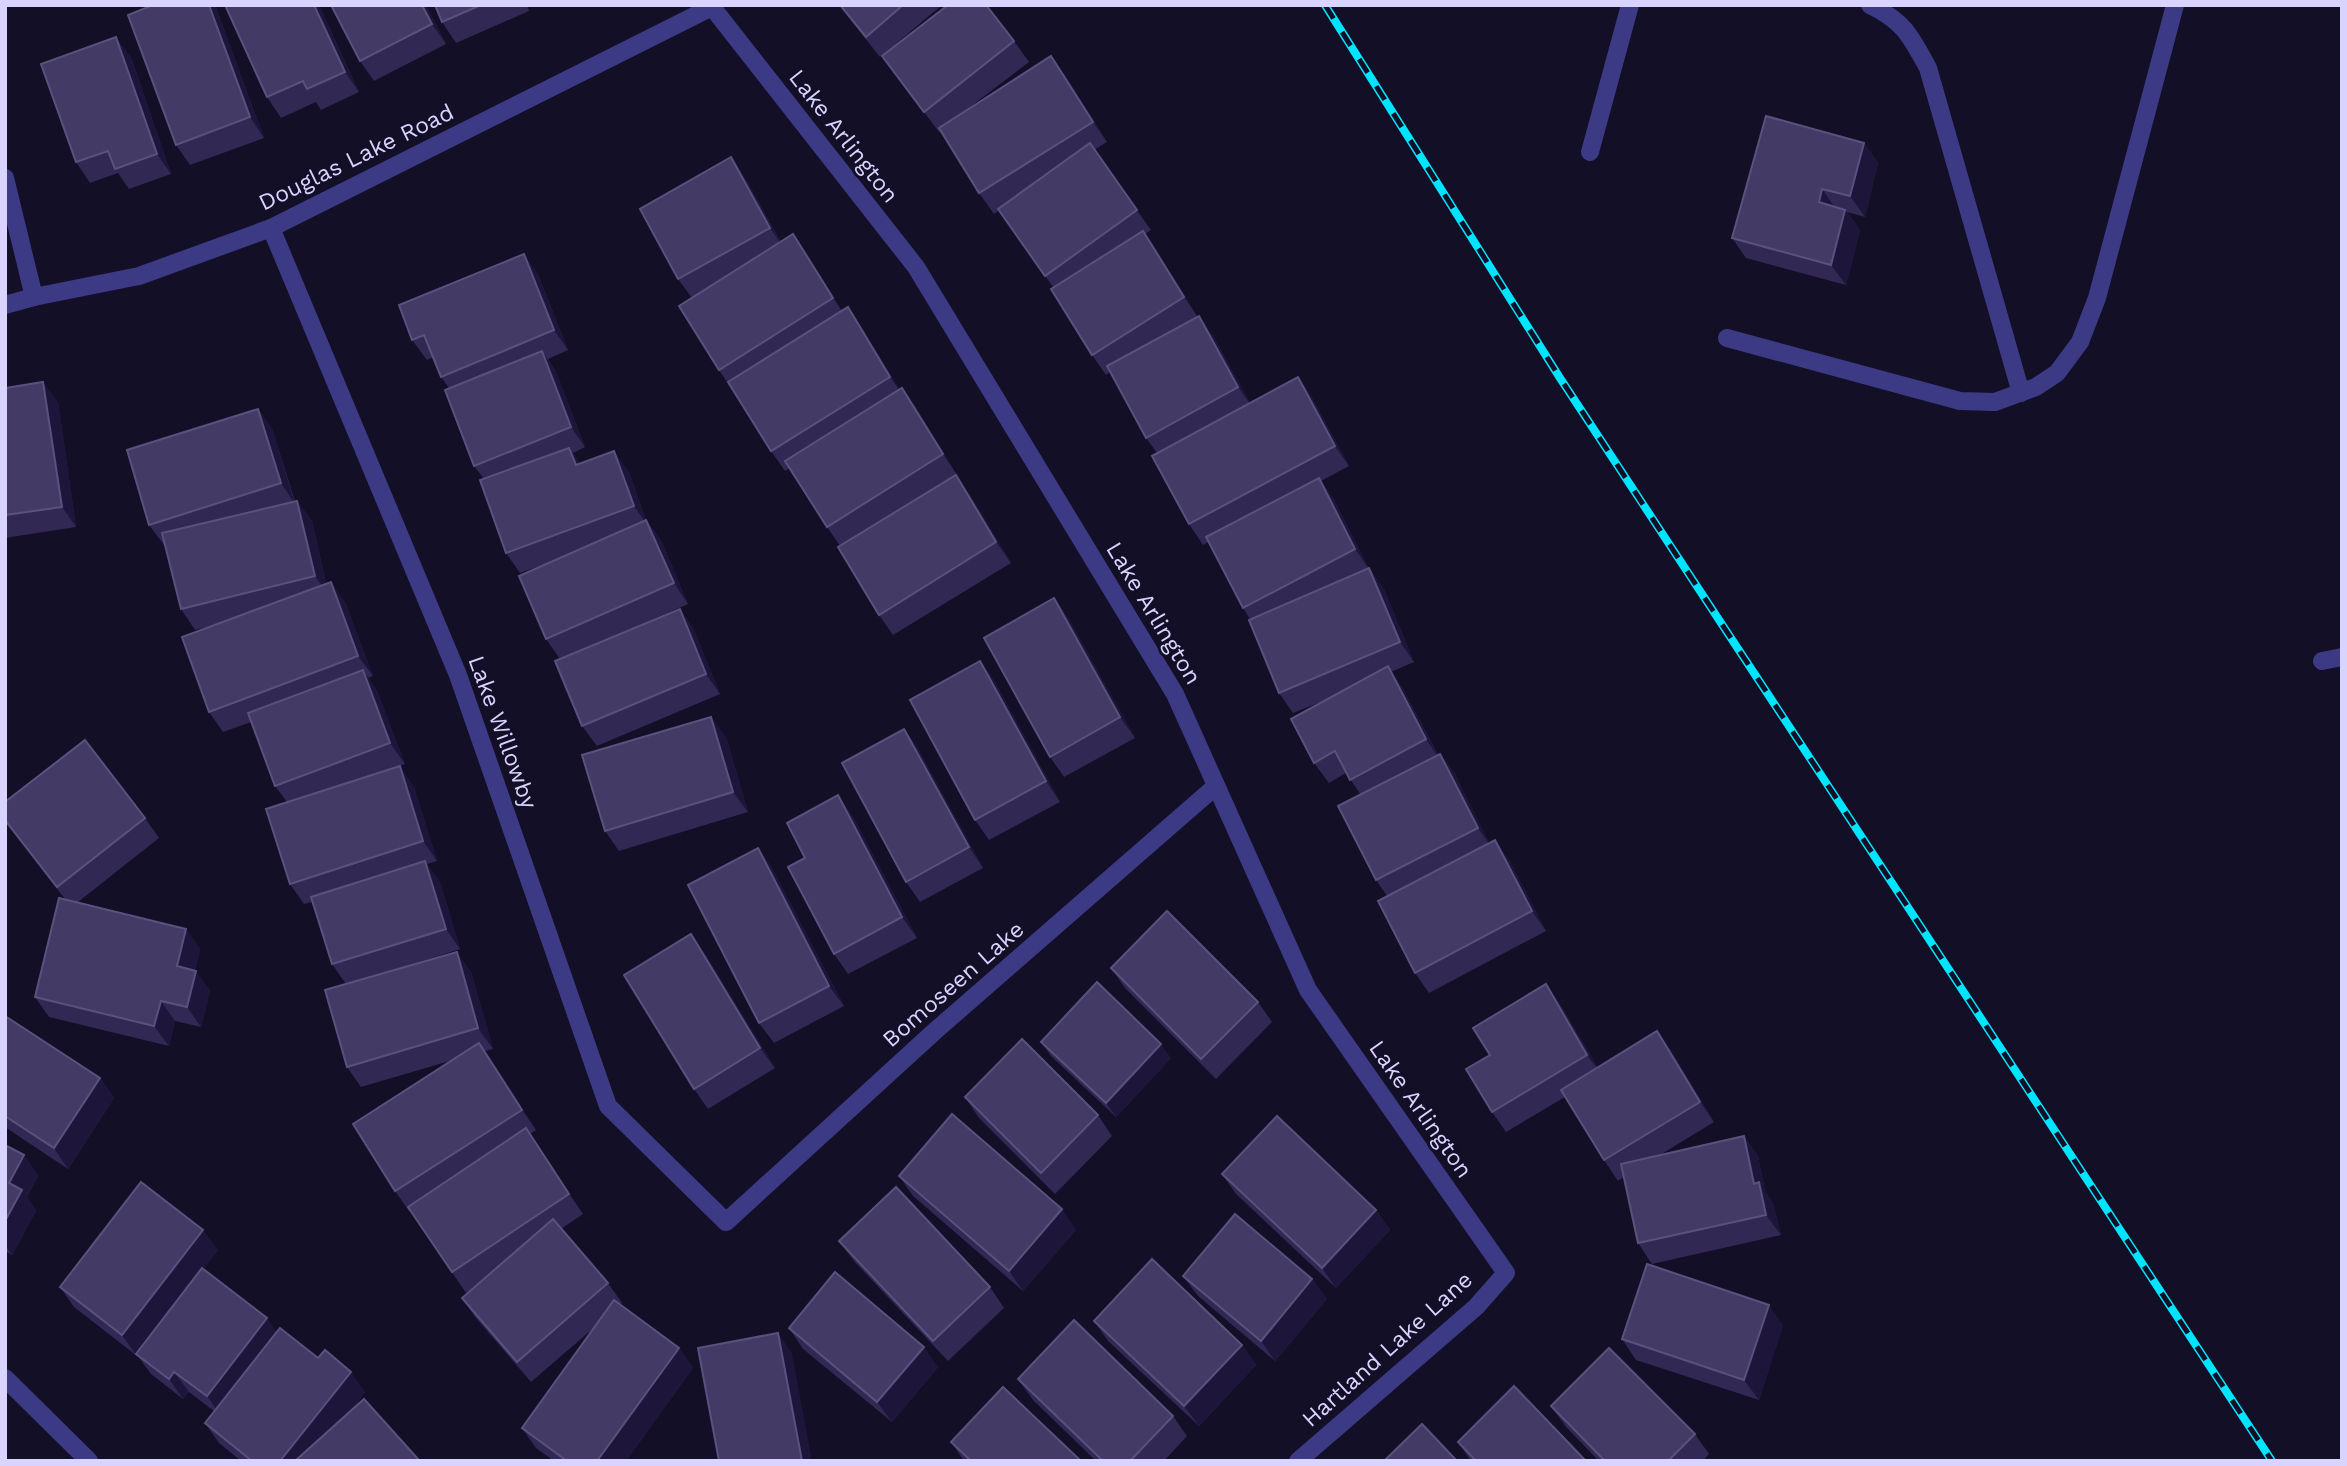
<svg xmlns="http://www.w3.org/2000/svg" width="2347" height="1466" viewBox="0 0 2347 1466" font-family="'Work Sans',sans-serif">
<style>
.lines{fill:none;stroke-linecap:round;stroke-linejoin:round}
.lane{stroke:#3d3a85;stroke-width:18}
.street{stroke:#3d3a85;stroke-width:18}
.rail-casing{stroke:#00e5ff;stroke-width:8}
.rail{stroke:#130f26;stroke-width:5;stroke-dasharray:16;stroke-linecap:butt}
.wall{fill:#312854}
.shaded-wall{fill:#1d163a}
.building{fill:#433a66;stroke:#5a527e;stroke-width:2}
.labels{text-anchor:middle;stroke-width:6;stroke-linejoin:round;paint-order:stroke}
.street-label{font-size:23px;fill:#d9d4ff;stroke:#130f26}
</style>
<rect width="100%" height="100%" fill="#130f26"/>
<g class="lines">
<!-- lane -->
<g class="lane">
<path d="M1870,5C1904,21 1911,37 1928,68L2021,393"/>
<path d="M1590,152L1630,5"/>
<path d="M1727,338L1960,401L1995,402L2036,387L2057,373L2080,342L2097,298L2175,5"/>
</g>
<!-- street -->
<g class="street">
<path d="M5,178L34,297"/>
<path d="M271,228L458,675L608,1106L726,1222L935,1031L1216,786"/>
<path d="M5,305L34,297L139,276L271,228L712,7L916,267L1175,694L1308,990L1506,1273L1476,1307L1298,1461"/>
<path d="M2322,661L2342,657"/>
<path d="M5,1378L89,1461"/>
</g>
<defs>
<path id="rail" d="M1325,5L1560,378L2272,1461"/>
</defs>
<!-- rail casing -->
<use href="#rail" class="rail-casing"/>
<!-- rail -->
<use href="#rail" class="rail"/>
</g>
<!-- wall -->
<g class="wall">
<path d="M153,5H215L264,138L190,165L176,145Z"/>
<path d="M225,5H319L359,92L321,110L316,102L281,118L267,97Z"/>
<path d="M426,5L446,44L374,81L360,61Z"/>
<path d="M435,5H527L529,11L456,43L442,22Z"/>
<path d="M840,5H942L880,57L853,23Z"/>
<path d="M1014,41L1029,62L966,110L1051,56L1066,77L1107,142L1094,150L1151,230L1145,234L1157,251L1197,316L1213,336L1250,403L1298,377L1312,398L1349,466L1321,481L1333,498L1369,569L1384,589L1414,662L1391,672L1402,687L1438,755L1440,754L1455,774L1489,843L1509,860L1546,931L1429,993L1415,973L1387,896L1376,880L1361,795L1346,773L1329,783L1314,763L1328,699L1293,713L1279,693L1250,619L1243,608L1208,542L1203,545L1189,524L1157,453L1146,438L1110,372L1106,375L1092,355L1053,287L999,210L994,214L979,193L940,131L939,132L882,56Z"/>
<path d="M131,57L171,174L129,189L118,173L90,183L76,162Z"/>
<path d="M1864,143L1878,163L1865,217L1847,212L1860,230L1846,285L1746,258L1732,238Z"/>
<path d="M745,178L781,242L793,234L807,254L842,311L848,307L862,328L899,389L902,388L916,408L957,475L956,476L970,495L1011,563L893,635L879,615L840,546L827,527L790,468L785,471L771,451L734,390L733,391L719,370L692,298L678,279Z"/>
<path d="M538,274L568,350L548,359L556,372L585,447L573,453L580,464L629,472L646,520L661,540L688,604L587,648L680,609L694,630L720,694L597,746L582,726L560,659L546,639L554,561L520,573L506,553L484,479L474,466L449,388L441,377L433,357L427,360L412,340Z"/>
<path d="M5,388L58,402L76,527L5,538Z"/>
<path d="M258,409L272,429L295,501H297L312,521L326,583L345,602L373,676L368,678L377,691L405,764L381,772L414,787L437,861L427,864L440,882L460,949L391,971L471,972L493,1049L485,1051L536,1130L530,1134L583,1214L561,1229L608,1283L622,1303L620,1305L679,1348L693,1368L626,1461H554L536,1448L522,1428L596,1326L531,1382L476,1318L462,1298L474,1287L466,1293L410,1210L409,1211L395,1191L453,1060L361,1087L347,1067L346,984L332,964L312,902L304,904L290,884L287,802L275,786L251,722L223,732L209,712L215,625L195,630L181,609L165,545H164L149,525Z"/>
<path d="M1054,598L1068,618L1135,738L1064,777L1050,757Z"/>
<path d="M980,661L995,682L1060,802L989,840L975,820Z"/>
<path d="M904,729L918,749L983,868L920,902L906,882Z"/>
<path d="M726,737L748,812L619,851L605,831Z"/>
<path d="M5,802L145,818L159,838L78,902L186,929L200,949L195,970L210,991L201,1027L175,1021L169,1046L49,1017L35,997L65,899L5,822Z"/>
<path d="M852,815L917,938L848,974L834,954L805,858Z"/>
<path d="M758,848L772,868L844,1006L774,1043L759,1023Z"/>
<path d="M705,954L775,1068L708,1109L694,1089Z"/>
<path d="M1111,968L1258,1002L1272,1022L1216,1079L1125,988Z"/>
<path d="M1560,1004L1598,1068L1657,1031L1672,1052L1714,1122L1660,1155L1744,1136L1758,1156L1765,1191L1773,1203L1781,1235L1652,1264L1638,1243L1624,1177L1618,1181L1604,1160L1565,1097L1506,1132L1492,1112L1490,1055Z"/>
<path d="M5,1016L100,1078L114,1098L68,1169L5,1127Z"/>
<path d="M1041,1042L1171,1058L1116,1117L1051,1056Z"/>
<path d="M965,1097L1098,1115L1112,1136L1055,1194L979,1118Z"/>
<path d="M5,1145L24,1155L38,1176L27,1197L36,1211L12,1255L5,1251Z"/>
<path d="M1222,1174L1376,1210L1390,1230L1336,1288L1236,1194Z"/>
<path d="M899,1176L1076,1230L1023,1291L913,1196Z"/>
<path d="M839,1241L990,1287L1004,1308L948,1361L854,1261Z"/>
<path d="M218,1250L203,1269L276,1332L318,1358L365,1392L350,1412L364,1399L419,1461H241L219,1443L205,1423L214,1411L189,1392L183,1399L151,1374L137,1355V1356L74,1307L60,1287Z"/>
<path d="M1183,1276L1312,1279L1327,1299L1275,1361L1198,1296Z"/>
<path d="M1094,1321L1242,1345L1256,1365L1199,1426L1108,1341Z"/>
<path d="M1783,1325L1759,1400L1636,1360L1622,1339Z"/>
<path d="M789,1328L938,1367L892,1422L803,1349Z"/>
<path d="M1018,1379L1173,1416L1187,1436L1164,1461H1096L1033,1400Z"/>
<path d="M1551,1406L1695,1434L1709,1454L1703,1461H1599L1566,1427Z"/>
<path d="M951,1442L1081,1461H964Z"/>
<path d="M1458,1442L1586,1461H1471Z"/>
</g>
<!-- shaded-wall -->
<g class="shaded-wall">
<path d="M209,5H215L216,8L264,138L250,117Z"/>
<path d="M314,5H319L359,92L345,72Z"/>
<path d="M422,5H426L446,44L432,24Z"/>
<path d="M116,37L131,57L171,174L157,154Z"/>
<path d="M1051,56L1066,77L1107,142L1093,122Z"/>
<path d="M1864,143L1878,163L1865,217L1850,196Z"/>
<path d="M731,157L745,178L784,248L770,228Z"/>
<path d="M1822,189L1836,209L1819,202Z"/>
<path d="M1845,210L1860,230L1846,285L1831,265Z"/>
<path d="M1143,231L1157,251L1198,317L1184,297Z"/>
<path d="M793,234L807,254L847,319L833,298Z"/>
<path d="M524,254L538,274L568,350L554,330Z"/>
<path d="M848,307L862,328L904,397L890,377Z"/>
<path d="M1199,316L1213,336L1252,407L1238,387Z"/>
<path d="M542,351L556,372L585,447L571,427Z"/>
<path d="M1298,377L1312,398L1349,466L1335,446Z"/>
<path d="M43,382L58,402L76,527L62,507Z"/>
<path d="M902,388L916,408L957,475L943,454Z"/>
<path d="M258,409L272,429L295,504L281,483Z"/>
<path d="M569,448L584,468L576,465Z"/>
<path d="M614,451L629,472L648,526L634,506Z"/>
<path d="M956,475L970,495L1011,563L996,542Z"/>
<path d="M1319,478L1333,498L1369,569L1355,549Z"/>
<path d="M297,501L312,521L329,596L315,576Z"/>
<path d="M646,520L661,540L688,604L674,583Z"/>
<path d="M1369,568L1384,589L1414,662L1400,642Z"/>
<path d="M331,582L345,602L373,676L358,656Z"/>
<path d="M1054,598L1068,618L1135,738L1120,717Z"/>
<path d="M680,609L694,630L720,694L706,674Z"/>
<path d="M980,661L995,682L1060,802L1046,781Z"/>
<path d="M1388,666L1402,687L1440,760L1426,739Z"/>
<path d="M363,670L377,691L405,764L390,743Z"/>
<path d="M711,717L726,737L748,812L733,792Z"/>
<path d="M904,729L918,749L983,868L969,847Z"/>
<path d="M1440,754L1455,774L1492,848L1478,828Z"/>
<path d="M400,766L414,787L437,861L423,841Z"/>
<path d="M838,795L852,815L917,938L902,917Z"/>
<path d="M1495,840L1509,860L1546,931L1532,911Z"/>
<path d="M758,848L772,868L844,1006L829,986Z"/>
<path d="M425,861L440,882L460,949L446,929Z"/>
<path d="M186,929L200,949L191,986L177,966Z"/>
<path d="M691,934L705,954L775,1068L760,1048Z"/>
<path d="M457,952L471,972L493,1049L478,1028Z"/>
<path d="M196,971L210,991L201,1027L187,1007Z"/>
<path d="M1546,984L1560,1004L1602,1075L1587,1055Z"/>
<path d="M161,1001L175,1021L169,1046L154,1026Z"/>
<path d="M1657,1031L1672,1052L1714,1122L1700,1102Z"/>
<path d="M479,1043L494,1064L536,1130L522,1110Z"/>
<path d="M1161,1044L1171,1058L1116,1117L1106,1103Z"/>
<path d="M100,1078L114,1098L68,1169L54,1148Z"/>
<path d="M526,1128L540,1148L583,1214L569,1194Z"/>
<path d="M1744,1136L1758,1156L1765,1191L1773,1203L1781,1235L1766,1215L1754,1184Z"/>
<path d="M24,1155L38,1176L27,1197L36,1211L12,1255L5,1245V1221L9,1183Z"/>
<path d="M1062,1209L1076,1230L1023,1291L1009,1271Z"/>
<path d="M1376,1210L1390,1230L1336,1288L1322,1268Z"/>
<path d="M203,1230L218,1250L137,1356L122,1335Z"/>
<path d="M1312,1279L1327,1299L1275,1361L1261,1341Z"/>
<path d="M1769,1305L1783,1325L1759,1400L1744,1380Z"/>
<path d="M267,1318L281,1338L222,1417L207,1396Z"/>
<path d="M778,1333L792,1353L812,1461H802Z"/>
<path d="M1242,1345L1256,1365L1199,1426L1184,1406Z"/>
<path d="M924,1347L938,1367L892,1422L877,1402Z"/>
<path d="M679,1348L693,1368L626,1461H597Z"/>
<path d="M174,1372L189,1392L183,1399L169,1379Z"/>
<path d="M351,1372L365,1392L310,1461H280Z"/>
</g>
<!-- building -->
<g class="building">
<path d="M153,5H209L250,117L176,145L128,15Z"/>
<path d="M225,5H314L345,72L307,89L303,81L267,97Z"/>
<path d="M331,5H422L432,24L360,61Z"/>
<path d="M435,5H481L442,22Z"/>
<path d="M840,5H903L866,37Z"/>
<path d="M948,5H986L1014,41L924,112L882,56Z"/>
<path d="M116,37L157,154L115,169L108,151L76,162L41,64Z"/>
<path d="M1051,56L1093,122L979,193L939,128Z"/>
<path d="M1766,116L1864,143L1850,196L1822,189L1819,202L1845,210L1831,265L1732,238Z"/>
<path d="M1090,143L1137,210L1045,276L998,209Z"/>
<path d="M731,157L770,228L678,279L640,209Z"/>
<path d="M1143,231L1184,297L1092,355L1051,289Z"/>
<path d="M793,234L833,298L719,370L679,306Z"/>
<path d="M524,254L554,330L441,377L424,335L412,340L399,305Z"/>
<path d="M848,307L890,377L771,451L728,382Z"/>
<path d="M1199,316L1238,387L1146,438L1107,366Z"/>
<path d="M542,351L571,427L474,466L445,390Z"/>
<path d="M1298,377L1335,446L1189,524L1152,456Z"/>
<path d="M43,382L62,507L5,515V388Z"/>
<path d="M902,388L943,454L827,527L785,461Z"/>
<path d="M258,409L281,483L149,525L127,450Z"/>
<path d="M569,448L576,465L614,451L634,506L506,553L480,480Z"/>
<path d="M956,475L996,542L879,615L838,547Z"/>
<path d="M1319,478L1355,549L1243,608L1206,537Z"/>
<path d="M297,501L315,576L181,609L162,533Z"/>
<path d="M646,520L674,583L546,639L519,576Z"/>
<path d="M1369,568L1400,642L1279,693L1249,620Z"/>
<path d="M331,582L358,656L209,712L182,637Z"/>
<path d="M1054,598L1120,717L1050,757L984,638Z"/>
<path d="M680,609L706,674L582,726L555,661Z"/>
<path d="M980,661L1046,781L975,820L910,700Z"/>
<path d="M1388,666L1426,739L1350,780L1335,751L1314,763L1291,719Z"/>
<path d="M363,670L390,743L275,786L248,713Z"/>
<path d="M711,717L733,792L605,831L582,755Z"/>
<path d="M904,729L969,847L906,882L842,763Z"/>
<path d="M85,740L145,818L57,887L5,820V802Z"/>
<path d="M1440,754L1478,828L1376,880L1338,806Z"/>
<path d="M400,766L423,841L290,884L266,809Z"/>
<path d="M838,795L902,917L834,954L788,867L805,858L787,823Z"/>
<path d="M1495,840L1532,911L1415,973L1378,901Z"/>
<path d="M758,848L829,986L759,1023L688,885Z"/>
<path d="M425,861L446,929L332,964L311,897Z"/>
<path d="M59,898L186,929L177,966L196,971L187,1007L161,1001L154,1026L35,997Z"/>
<path d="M1167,911L1258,1002L1201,1059L1111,968Z"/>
<path d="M691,934L760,1048L694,1089L624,975Z"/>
<path d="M457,952L478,1028L347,1067L325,990Z"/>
<path d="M1097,982L1161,1044L1106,1103L1041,1042Z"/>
<path d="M1546,984L1587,1055L1492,1112L1466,1069L1490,1055L1473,1028Z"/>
<path d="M5,1016L100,1078L54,1148L5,1116Z"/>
<path d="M1657,1031L1700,1102L1604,1160L1561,1090Z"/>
<path d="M1022,1039L1098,1115L1041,1173L965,1097Z"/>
<path d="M479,1043L522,1110L395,1191L353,1124Z"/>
<path d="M952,1114L1062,1209L1009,1271L899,1176Z"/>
<path d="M1277,1116L1376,1210L1322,1268L1222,1174Z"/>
<path d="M526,1128L569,1194L452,1272L408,1207Z"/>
<path d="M1744,1136L1754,1184L1759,1182L1766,1215L1638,1243L1621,1164Z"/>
<path d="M5,1145L24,1155L9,1183L22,1190L5,1221Z"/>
<path d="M141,1182L203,1230L122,1335L60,1287Z"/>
<path d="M896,1187L990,1287L933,1341L839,1241Z"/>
<path d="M1235,1214L1312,1279L1261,1341L1183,1276Z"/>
<path d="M553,1219L608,1283L517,1362L462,1298Z"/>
<path d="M1152,1259L1242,1345L1184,1406L1094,1321Z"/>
<path d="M1647,1264L1769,1305L1744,1380L1622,1339Z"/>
<path d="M202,1268L267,1318L207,1396L174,1372L169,1379L136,1354Z"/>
<path d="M835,1272L924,1347L877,1402L789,1328Z"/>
<path d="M614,1300L679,1348L597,1461H567L522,1428Z"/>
<path d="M1074,1320L1173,1416L1130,1461H1103L1018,1379Z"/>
<path d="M280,1328L318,1358L325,1350L351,1372L280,1461H252L205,1423Z"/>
<path d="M778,1333L802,1461H719L698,1348Z"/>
<path d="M1609,1348L1695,1434L1668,1461H1605L1551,1406Z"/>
<path d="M1514,1386L1586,1461H1476L1458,1442Z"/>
<path d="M1003,1387L1081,1461H971L951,1442Z"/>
<path d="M364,1399L418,1459L416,1461H295Z"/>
<path d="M1422,1424L1457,1461H1384Z"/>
</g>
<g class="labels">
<!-- street labels -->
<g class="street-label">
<text transform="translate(844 136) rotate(52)" y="8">Lake Arlington</text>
<text transform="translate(356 157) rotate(-26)" y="8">Douglas Lake Road</text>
<text transform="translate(1154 613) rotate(59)" y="8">Lake Arlington</text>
<text transform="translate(503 732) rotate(70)" y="8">Lake Willowby</text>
<text transform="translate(953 984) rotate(-41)" y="8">Bomoseen Lake</text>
<text transform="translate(1421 1109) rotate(55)" y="8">Lake Arlington</text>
<text transform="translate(1387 1349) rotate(-42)" y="8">Hartland Lake Lane</text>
</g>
</g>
<!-- border -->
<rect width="2347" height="1466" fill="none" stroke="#d9d4ff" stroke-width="14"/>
</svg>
